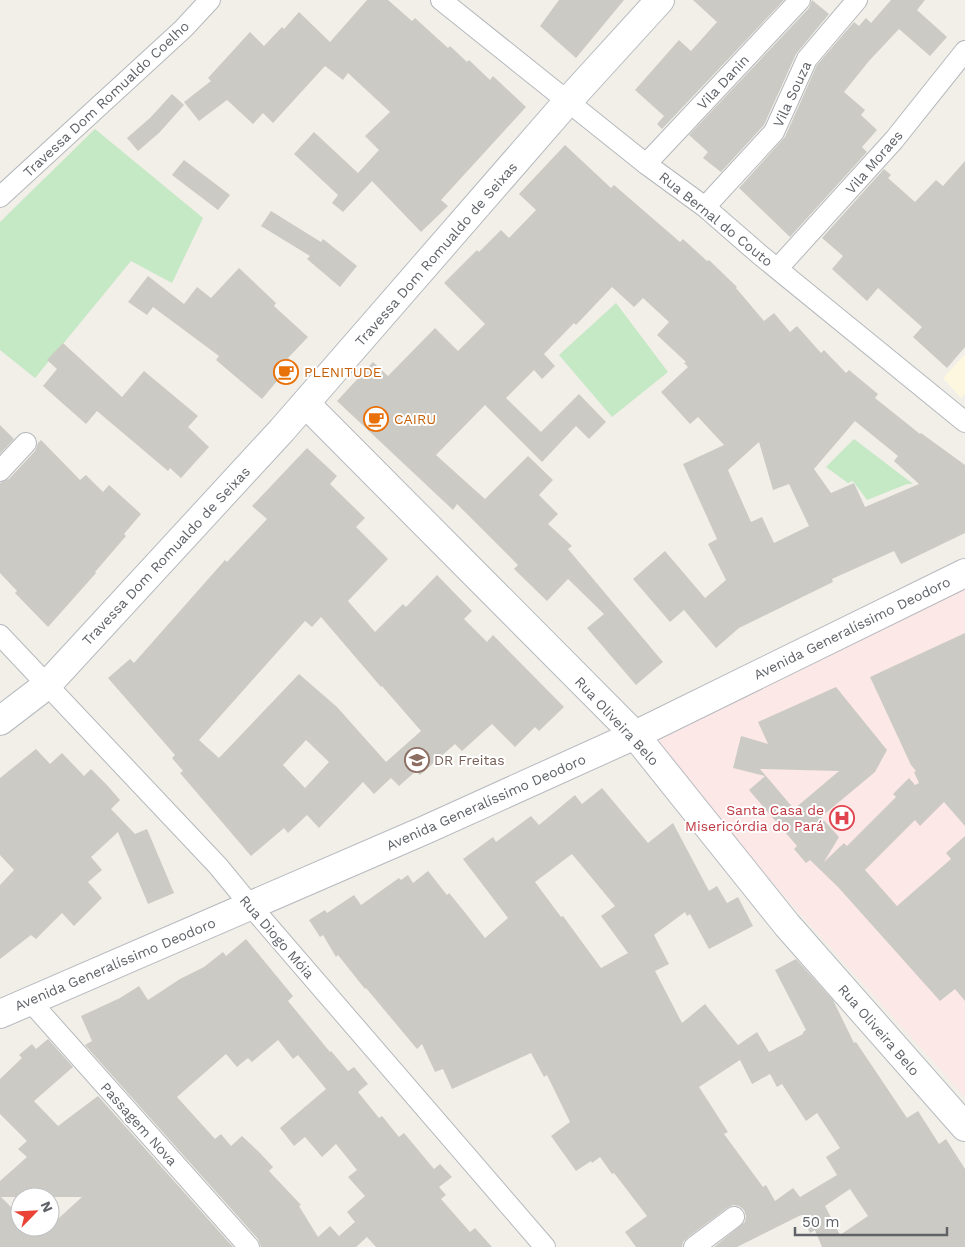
<svg xmlns="http://www.w3.org/2000/svg" width="965" height="1247" viewBox="0 0 965 1247" font-family="'Work Sans',sans-serif">
<style>
.commercial{fill:#fef7e0}
.medical{fill:#fce8e6}
.green{fill:#c5e8c5}
.building{fill:#cccac5;fill-rule:evenodd}
.lines{fill:none;stroke-linecap:round;stroke-linejoin:round}
.street-casing{stroke:#b5b8bc;stroke-width:22}
.secondary-casing{stroke:#b6babf;stroke-width:30}
.street{stroke:#fff;stroke-width:20}
.secondary{stroke:#fff;stroke-width:28}
.labels{text-anchor:middle;stroke-width:4;stroke-linejoin:round;paint-order:stroke}
.street-label{font-size:14px;fill:#5f6368;stroke:#fff}
.food-label{font-size:14px;fill:#c56008;stroke:#fff;text-anchor:start}
.education-label{font-size:14px;fill:#785e54;stroke:#fff;text-anchor:start}
.health-label{font-size:14px;fill:#be3a42;stroke:#fff;text-anchor:end}
</style>
<rect width="100%" height="100%" fill="#f1efe8"/>
<!-- commercial -->
<path class="commercial" d="M965,354V394L961,398L943,378Z"/>
<!-- medical -->
<path class="medical" d="M965,573V1097L791,904L645,733Z"/>
<!-- green -->
<g class="green">
<path d="M95,129L203,218L172,283L131,261L35,378L0,350V222Z"/>
<path d="M616,303L668,372L612,417L559,355Z"/>
<path d="M854,439L913,484H907L867,500L853,481L848,483L826,467Z"/>
</g>
<!-- building -->
<g class="building">
<path d="M367,0H388L412,21L415,18L448,48L450,46L467,62L469,60L490,80L493,76L526,107L441,200L448,206L421,232L372,181L343,212L332,203L338,195L294,154L314,132L358,173L379,150L365,136L390,112L348,73L343,80L325,66L273,123L263,113L253,124L227,100L199,121L184,102L211,81L208,78L250,32L264,46L282,27L284,29L299,12L330,42Z"/>
<path d="M559,0H624L576,58L540,26Z"/>
<path d="M693,0H784L662,129L657,124L664,116L635,90L679,40L691,51L717,22Z"/>
<path d="M812,0L829,14L796,54L764,125L721,172L703,158L708,152L689,135L809,8Z"/>
<path d="M891,0H925L917,10L947,37L930,56L899,29L869,61L844,92L865,110L861,115L877,130L862,147L867,152L790,237L739,188L785,137L817,65L854,22L859,26L866,18L871,23Z"/>
<path d="M172,94L184,105L159,133L138,151L127,138L150,118Z"/>
<path d="M565,145L611,188L614,185L680,242L683,239L707,261L709,260L737,287L736,288L764,321L774,313L790,332L797,326L821,353L824,350L846,373L849,370L878,394L875,398L920,434L921,433L965,465V533L901,564L894,551L832,579L833,582L739,628L716,648L684,610L670,622L633,579L665,551L705,598L726,580L708,544L717,539L683,464L724,445L698,417L690,424L661,392L688,367L684,363L686,362L657,335L669,322L643,298L634,307L612,287L576,325L574,323L544,354L555,366L542,379L534,370L506,398L541,432L579,394L606,422L589,439L576,426L542,462L485,405L436,455L485,499L528,456L553,480L539,495L558,514L548,524L572,546L568,549L663,662L636,685L587,628L604,614L568,579L547,601L514,569L518,565L457,504L453,510L337,401L373,362L388,376L435,328L458,351L485,324L444,283L477,250L479,252L501,230L509,238L536,210L519,194ZM855,421L898,456L894,461L919,484L865,507L854,483L831,493L814,469ZM759,442L773,490L789,484L809,526L774,543L762,517L751,522L728,470Z"/>
<path d="M184,160L230,195L218,210L172,175Z"/>
<path d="M965,161V347L947,368L913,337L922,327L878,288L867,301L832,269L843,256L822,238L884,169L891,175L888,178L915,202L936,180L943,186Z"/>
<path d="M271,211L321,242L323,239L357,266L340,287L307,259L310,256L261,226Z"/>
<path d="M239,268L276,303L274,306L308,337L288,358L293,362L262,399L216,360L219,356L153,307L147,315L128,302L148,276L184,304L197,287L211,298Z"/>
<path d="M63,343L122,397L144,371L198,416L188,427L209,447L181,478L170,468L168,471L97,411L86,424L43,386L57,369L47,360Z"/>
<path d="M0,425L14,439L0,454Z"/>
<path d="M41,440L80,480L86,475L103,492L109,485L141,514L124,534L126,536L95,572L96,573L48,627L15,593L17,591L0,573V483L9,479L35,451L38,443Z"/>
<path d="M307,448L337,476L330,484L365,518L356,527L388,559L348,601L375,632L403,604L406,607L437,575L472,611L464,619L487,642L493,635L564,707L539,731L535,727L515,747L492,724L462,751L455,744L420,775L416,771L399,786L391,778L374,794L363,782L319,828L307,815L288,833L284,828L251,856L180,773L183,771L172,758L175,755L108,678L130,659L134,663L225,560L227,562L267,519L252,506ZM321,617L381,687L382,686L421,731L386,762L337,707L299,674L219,758L199,740L305,621L312,627ZM306,740L329,762L305,788L283,765Z"/>
<path d="M965,633V826L944,802L920,826L915,820L865,870L897,906L951,859L946,853L965,836V1001L955,989L940,1001L838,887L810,860L806,863L794,849L797,846L749,790L765,776L733,768L741,736L768,744L758,722L836,687L887,750L875,772L821,817L839,837L824,862L844,843L847,846L896,797L893,794L909,778L915,785L919,783L914,772L916,771L911,765L870,677ZM760,769L839,771L794,809Z"/>
<path d="M36,749L50,764L62,753L84,776L91,769L106,784L120,800L111,809L135,834L147,829L174,893L148,904L118,832L91,857L102,870L88,882L102,898L74,926L62,913L36,939L31,935L0,959V885L14,870L0,855V778Z"/>
<path d="M602,788L648,843L673,823L709,891L717,886L727,903L738,897L753,926L709,949L690,914L687,916L685,912L654,935L669,964L655,971L682,1023L705,1004L738,1045L757,1032L769,1052L803,1034V1032L806,1030L775,970L796,959L833,1000L854,1043L856,1042L907,1118L918,1111L939,1144L946,1139L965,1169V1247H822L815,1230L810,1233L801,1215L737,1247H714L745,1222L746,1216L744,1210L739,1206L733,1205L727,1208L687,1238L683,1242L682,1247H636L625,1232L647,1216L614,1173L612,1174L600,1157L592,1163L591,1161L576,1171L551,1136L570,1122L547,1075L544,1077L531,1053L452,1089L443,1069L435,1072L422,1044L417,1049L366,988L365,989L338,955L336,957L323,935L320,937L309,920L325,910L327,913L354,895L361,905L399,878L401,880L408,875L413,883L428,871L447,895L449,893L463,910L485,938L508,918L463,859L493,837L496,842L531,816L539,825L575,795L582,804ZM572,854L615,906L601,916L628,953L601,968L563,916L561,917L535,882ZM740,1060L752,1084L770,1074L777,1087L782,1084L806,1121L817,1113L840,1148L826,1157L837,1175L800,1197L793,1188L775,1201L766,1185L763,1187L724,1134L728,1132L699,1087ZM850,1189L868,1216L840,1235L825,1206Z"/>
<path d="M246,939L293,996L288,1001L330,1052L331,1051L348,1071L354,1067L368,1084L358,1092L379,1118L382,1116L399,1137L404,1133L434,1169L440,1164L452,1177L439,1187L446,1195L441,1199L470,1232L475,1228L492,1247H376L367,1237L356,1247H261L258,1239L85,1045L92,1041L81,1016L120,998L139,986L148,1000L180,979L204,967L223,952L226,956ZM278,1040L293,1059L298,1055L326,1089L280,1128L294,1146L305,1137L322,1157L336,1144L357,1170L348,1177L365,1196L347,1212L355,1222L339,1236L330,1226L318,1237L299,1206L301,1205L269,1171L273,1167L260,1153L242,1136L231,1146L221,1134L215,1139L177,1097L226,1054L237,1067L248,1058L252,1062Z"/>
<path d="M48,1039L73,1067L34,1101L58,1126L98,1096L233,1247H0V1181L27,1157L18,1149L27,1141L0,1114V1079L22,1058L19,1055L32,1044L36,1049ZM1,1197H82L39,1236L31,1227H20V1216Z"/>
</g>
<g class="lines">
<defs>
<g id="street">
<path d="M441,0L646,164L705,207L759,254L965,422"/>
<path d="M646,164L800,0"/>
<path d="M0,197L183,29L210,0"/>
<path d="M705,207L774,132L807,59L857,0"/>
<path d="M778,268L894,140L965,51"/>
<path d="M0,471L26,443"/>
<path d="M0,635L218,866L250,905L545,1247"/>
<path d="M30,1001L249,1247"/>
<path d="M694,1247L734,1217"/>
</g>
<g id="secondary">
<path d="M306,404L635,735L787,925L965,1127"/>
<path d="M0,721L47,685L282,430L568,101L660,0"/>
<path d="M0,1014L425,830L635,735L965,573"/>
</g>
</defs>
<!-- street casing -->
<use href="#street" class="street-casing"/>
<!-- secondary casing -->
<use href="#secondary" class="secondary-casing"/>
<!-- street -->
<use href="#street" class="street"/>
<!-- secondary -->
<use href="#secondary" class="secondary"/>
</g>
<!-- icons -->
<defs>
<symbol id="cafe-ring" viewBox="-11 -11 22 22"><circle r="9.5" fill="#fff" stroke="#e8710a" stroke-width="1.5"/><path d="M-5.5-4.5H6V0H3Q3 3.5 0 3.5H-2.5Q-5.5 3.5-5.5 0ZM3-3.2v2h1.7v-2ZM-6 4.5H4V6H-6Z" fill="#e8710a"/></symbol>
<symbol id="school-ring" viewBox="-11 -11 22 22"><circle r="9.5" fill="#fff" stroke="#8d6e63" stroke-width="1.5"/><path d="M0-5L7-2L0 1L-7-2ZM-4 1L0 2.5L4 1V4Q0 6-4 4Z" fill="#8d6e63"/></symbol>
<symbol id="hospital-ring" viewBox="-11 -11 22 22"><circle r="9.5" fill="#fff" stroke="#e0444e" stroke-width="1.5"/><path d="M-5-5h3v3.5h4V-5h3V5h-3V1.5h-4V5h-3Z" fill="#e0444e"/></symbol>
</defs>
<g fill-rule="evenodd">
<use href="#cafe-ring" x="272" y="358" width="28" height="28"/>
<use href="#cafe-ring" x="362" y="405" width="28" height="28"/>
<use href="#school-ring" x="403" y="746" width="28" height="28"/>
<use href="#hospital-ring" x="828" y="804" width="28" height="28"/>
</g>
<g class="labels">
<!-- street labels -->
<g class="street-label">
<text transform="translate(723 82) rotate(-47)" y="5">Vila Danin</text>
<text transform="translate(792 94) rotate(-65)" y="5">Vila Souza</text>
<text transform="translate(106 99) rotate(-43)" y="5">Travessa Dom Romualdo Coelho</text>
<text transform="translate(874 162) rotate(-49)" y="5">Vila Moraes</text>
<text transform="translate(716 219) rotate(39)" y="5">Rua Bernal do Couto</text>
<text transform="translate(436 254) rotate(-49)" y="5">Travessa Dom Romualdo de Seixas</text>
<text transform="translate(166 556) rotate(-47)" y="5">Travessa Dom Romualdo de Seixas</text>
<text transform="translate(852 628) rotate(-26)" y="5">Avenida Generalíssimo Deodoro</text>
<text transform="translate(617 721) rotate(47)" y="5">Rua Oliveira Belo</text>
<text transform="translate(486 802) rotate(-24)" y="5">Avenida Generalíssimo Deodoro</text>
<text transform="translate(277 937) rotate(49)" y="5">Rua Diogo Móia</text>
<text transform="translate(115 964) rotate(-23)" y="5">Avenida Generalíssimo Deodoro</text>
<text transform="translate(879 1030) rotate(49)" y="5">Rua Oliveira Belo</text>
<text transform="translate(139 1124) rotate(48)" y="5">Passagem Nova</text>
</g>
<!-- food labels -->
<g class="food-label">
<text x="304" y="377">PLENITUDE</text>
<text x="394" y="424">CAIRU</text>
</g>
<!-- education labels -->
<g class="education-label">
<text x="434" y="765">DR Freitas</text>
</g>
<!-- health labels -->
<g class="health-label">
<text x="824" y="815">Santa Casa de<tspan x="824" dy="16">Misericórdia do Pará</tspan></text>
</g>
</g>
<!-- north arrow -->
<g transform="translate(35 1212) rotate(66)"><circle r="24" fill="#ffffff" stroke="#bfc1c3"/>
<path d="M0-4L9 19L0 12L-9 19Z" fill="#ea4335"/>
<text y="-8" font-size="14" font-weight="bold" text-anchor="middle" fill="#5f6368">N</text>
</g>
<!-- scale -->
<path d="M795 1227v8h152v-8" fill="none" stroke="#5f6368" stroke-width="2.5"/>
<text x="802" y="1227" font-size="15" fill="#5f6368" stroke="#ffffff" stroke-width="4" paint-order="stroke">50 m</text>
</svg>
